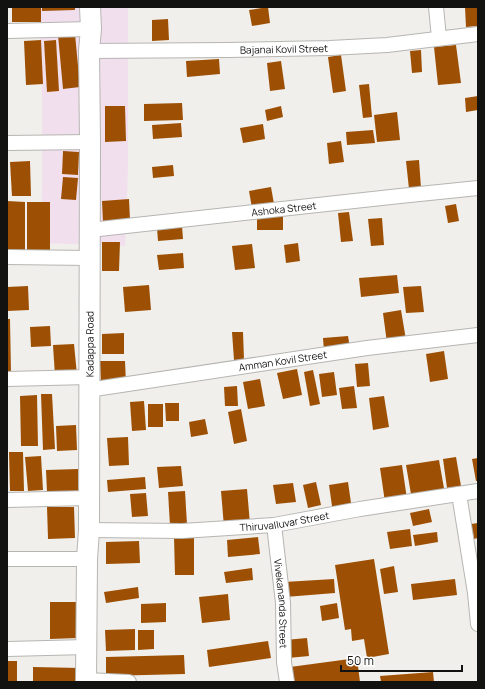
<svg xmlns="http://www.w3.org/2000/svg" width="485" height="689" viewBox="0 0 485 689" font-family="Manrope,sans-serif">
<style>
.commercial{fill:#f2dfee}
.building{fill:#9d5003}
.lines{fill:none;stroke-linecap:round;stroke-linejoin:round}
.minor-casing{stroke:#b6b5b2;stroke-width:16}
.secondary-casing{stroke:#b6b5b2;stroke-width:22}
.minor{stroke:#fff;stroke-width:14}
.secondary{stroke:#fff;stroke-width:20}
.labels{text-anchor:middle;stroke-width:3;stroke-linejoin:round;paint-order:stroke}
.street-label{font-size:10px;fill:#121211;stroke:#fff}
</style>
<rect width="100%" height="100%" fill="#f1efec"/>
<!-- commercial -->
<path class="commercial" d="M39,7H128V168L125,246L41,243L42,181V96Z"/>
<!-- building -->
<g class="building">
<rect x="12" y="7" width="29" height="15"/>
<path d="M42,7H75V10L42,11Z"/>
<path d="M268,7L270,23L252,26L249,10Z"/>
<path d="M465,7H478V26L466,27Z"/>
<path d="M168,19L169,40L152,41V20Z"/>
<path d="M75,34L80,87L63,89L58,35Z"/>
<path d="M41,40L43,84L26,85L24,41Z"/>
<path d="M56,40L59,91L47,92L44,41Z"/>
<path d="M456,45L461,83L438,85L434,47Z"/>
<path d="M421,50L422,72L412,73L410,51Z"/>
<path d="M341,55L346,91L333,93L328,57Z"/>
<path d="M219,59L220,74L187,77L186,61Z"/>
<path d="M281,61L285,89L270,91L267,63Z"/>
<path d="M369,84L372,117L363,118L359,85Z"/>
<path d="M478,96V110L466,112L465,98Z"/>
<path d="M182,103L183,120L144,121V104Z"/>
<path d="M105,106H125L126,141L105,142Z"/>
<path d="M281,106L283,117L267,121L265,110Z"/>
<path d="M397,112L400,140L377,142L374,115Z"/>
<path d="M181,123L182,137L153,139L152,125Z"/>
<path d="M263,124L265,139L243,143L240,128Z"/>
<path d="M373,130L375,143L347,145L346,132Z"/>
<path d="M341,141L344,162L329,164L327,143Z"/>
<path d="M63,151L79,152L78,175L62,174Z"/>
<path d="M419,160L421,188L409,189L406,161Z"/>
<path d="M30,161L31,196H12L10,162Z"/>
<path d="M173,165L174,176L153,178L152,167Z"/>
<path d="M63,177L78,178L76,200L61,199Z"/>
<path d="M271,187L274,204L252,208L249,191Z"/>
<path d="M129,199L130,220L103,222L102,201Z"/>
<path d="M7,201L25,202V254L7,253Z"/>
<path d="M27,202H50V253L27,252Z"/>
<path d="M456,204L459,221L448,223L445,206Z"/>
<path d="M349,212L353,241L341,242L338,213Z"/>
<rect x="257" y="215" width="26" height="15"/>
<path d="M382,218L384,245L371,246L368,219Z"/>
<path d="M182,226L183,239L158,241L157,228Z"/>
<path d="M102,242H120L119,271H102Z"/>
<path d="M298,243L300,261L286,263L284,245Z"/>
<path d="M252,244L255,268L235,270L232,246Z"/>
<path d="M183,253L184,268L159,270L157,255Z"/>
<path d="M397,275L399,293L361,297L359,278Z"/>
<path d="M149,285L151,310L125,312L123,287Z"/>
<path d="M28,286L29,310L7,311V287Z"/>
<path d="M421,286L424,312L406,313L403,287Z"/>
<path d="M401,310L406,340L387,343L383,313Z"/>
<path d="M7,319H10L11,373H7Z"/>
<path d="M50,326L51,346L31,347L30,327Z"/>
<path d="M232,332H243L244,360H234Z"/>
<path d="M124,333V354H102V334Z"/>
<path d="M348,336L350,348L324,351L323,338Z"/>
<path d="M74,344L77,375L55,376L53,345Z"/>
<path d="M444,351L448,379L430,382L426,354Z"/>
<path d="M100,361H125L126,384L101,385Z"/>
<path d="M368,363L370,386L357,387L355,364Z"/>
<path d="M297,369L302,395L283,399L277,373Z"/>
<path d="M313,370L320,404L310,406L304,372Z"/>
<path d="M334,372L337,395L322,397L319,374Z"/>
<path d="M260,379L265,406L248,409L243,382Z"/>
<path d="M237,386L238,406H225L224,387Z"/>
<path d="M354,386L357,408L342,409L339,388Z"/>
<path d="M41,394H52L55,449L43,450Z"/>
<path d="M37,395L38,446H21L20,396Z"/>
<path d="M384,396L389,427L373,430L369,398Z"/>
<path d="M144,401L146,430L132,431L130,402Z"/>
<path d="M165,403H179V421H166Z"/>
<rect x="148" y="404" width="15" height="23"/>
<path d="M241,409L247,441L234,444L228,412Z"/>
<path d="M205,419L208,434L191,437L189,422Z"/>
<path d="M76,425L77,450L57,451L56,426Z"/>
<path d="M128,437L129,465L109,466L107,438Z"/>
<path d="M9,452H23L24,491H10Z"/>
<path d="M41,456L43,490L28,491L25,457Z"/>
<path d="M456,457L461,486L447,488L443,459Z"/>
<path d="M478,458V481H476L472,459Z"/>
<path d="M439,460L445,494L412,500L406,465Z"/>
<path d="M402,465L407,499L385,502L380,468Z"/>
<path d="M181,466L183,486L159,488L157,467Z"/>
<path d="M78,469V491L47,492L46,470Z"/>
<path d="M145,477L146,489L108,492L107,480Z"/>
<path d="M316,482L321,505L308,508L303,485Z"/>
<path d="M348,482L352,510L333,513L329,485Z"/>
<path d="M293,483L296,502L276,504L273,485Z"/>
<path d="M247,489L250,524L224,527L221,491Z"/>
<path d="M185,491L187,524L170,525L168,492Z"/>
<path d="M146,493L148,516L132,517L130,494Z"/>
<path d="M47,507H74L75,538L48,539Z"/>
<path d="M429,509L432,522L413,526L410,513Z"/>
<path d="M478,523V538L474,539L471,524Z"/>
<path d="M410,529L412,546L390,549L387,532Z"/>
<path d="M437,532L438,542L415,546L413,535Z"/>
<path d="M174,537H194V575H175Z"/>
<path d="M258,537L260,554L228,557L227,540Z"/>
<path d="M139,541L140,563L106,564V542Z"/>
<path d="M374,559L389,654L367,658L364,639L352,641L351,629L345,630L335,565Z"/>
<path d="M394,566L398,592L384,594L380,569Z"/>
<path d="M252,568L253,580L226,583L224,572Z"/>
<path d="M334,579L335,593L285,597L284,582Z"/>
<path d="M455,579L457,595L413,600L411,584Z"/>
<path d="M138,587L139,598L106,603L104,592Z"/>
<path d="M228,594L230,620L202,623L199,597Z"/>
<path d="M50,602H78V638L50,639Z"/>
<path d="M166,603V622L141,623V604Z"/>
<path d="M337,603L339,618L322,621L320,606Z"/>
<path d="M135,629V650L106,651L105,630Z"/>
<path d="M138,630H154V649L138,650Z"/>
<path d="M307,638L309,656L288,658L285,640Z"/>
<path d="M268,641L271,658L209,667L207,650Z"/>
<path d="M184,655L185,674L106,676V657Z"/>
<path d="M357,658L360,682H293L290,667Z"/>
<rect x="7" y="661" width="10" height="21"/>
<path d="M33,667L80,668V682H33Z"/>
<path d="M433,672L434,682H381L380,676Z"/>
</g>
<g class="lines">
<defs>
<g id="minor">
<path d="M436,7L439,38"/>
<path d="M7,31L91,29"/>
<path id="s1" d="M89,51L227,50L330,48L387,45L478,34"/>
<path d="M7,143L90,142"/>
<path id="s2" d="M90,230L400,196L478,188"/>
<path d="M7,257L89,258"/>
<path d="M7,379L89,377"/>
<path id="s3" d="M88,390L367,348L478,335"/>
<path d="M459,494L475,593L478,624"/>
<path d="M7,500L88,498"/>
<path id="s4" d="M274,525L283,603L284,662L287,682"/>
<path id="s5" d="M89,530L182,531L274,525L360,509L478,491"/>
<path d="M7,559H87"/>
<path d="M7,649L87,647"/>
<path d="M86,680L129,682"/>
</g>
<g id="secondary">
<path id="s6" d="M86,682L87,559L89,530L90,142L89,51L91,29L90,7"/>
</g>
</defs>
<!-- minor casing -->
<use href="#minor" class="minor-casing"/>
<!-- secondary casing -->
<use href="#secondary" class="secondary-casing"/>
<!-- minor -->
<use href="#minor" class="minor"/>
<!-- secondary -->
<use href="#secondary" class="secondary"/>
</g>
<g class="labels">
<!-- street labels -->
<g class="street-label">
<text dy="4" stroke="none"><textPath href="#s1" startOffset="195">Bajanai Kovil Street</textPath></text>
<text dy="4" stroke="none"><textPath href="#s2" startOffset="195">Ashoka Street</textPath></text>
<text dy="4" stroke="none"><textPath href="#s6" startOffset="338">Kadappa Road</textPath></text>
<text dy="4" stroke="none"><textPath href="#s3" startOffset="197">Amman Kovil Street</textPath></text>
<text dy="4" stroke="none"><textPath href="#s5" startOffset="196">Thiruvalluvar Street</textPath></text>
<text dy="4" stroke="none"><textPath href="#s4" startOffset="79">Vivekananda Street</textPath></text>
</g>
</g>
<!-- border -->
<rect width="485" height="689" fill="none" stroke="#121211" stroke-width="16"/>
<!-- scale -->
<path d="M341 665v6h121v-6" fill="none" stroke="#121211" stroke-width="2"/>
<text x="347" y="665" font-size="12" fill="#121211" stroke="#ffffff" stroke-width="3" paint-order="stroke">50 m</text>
</svg>
